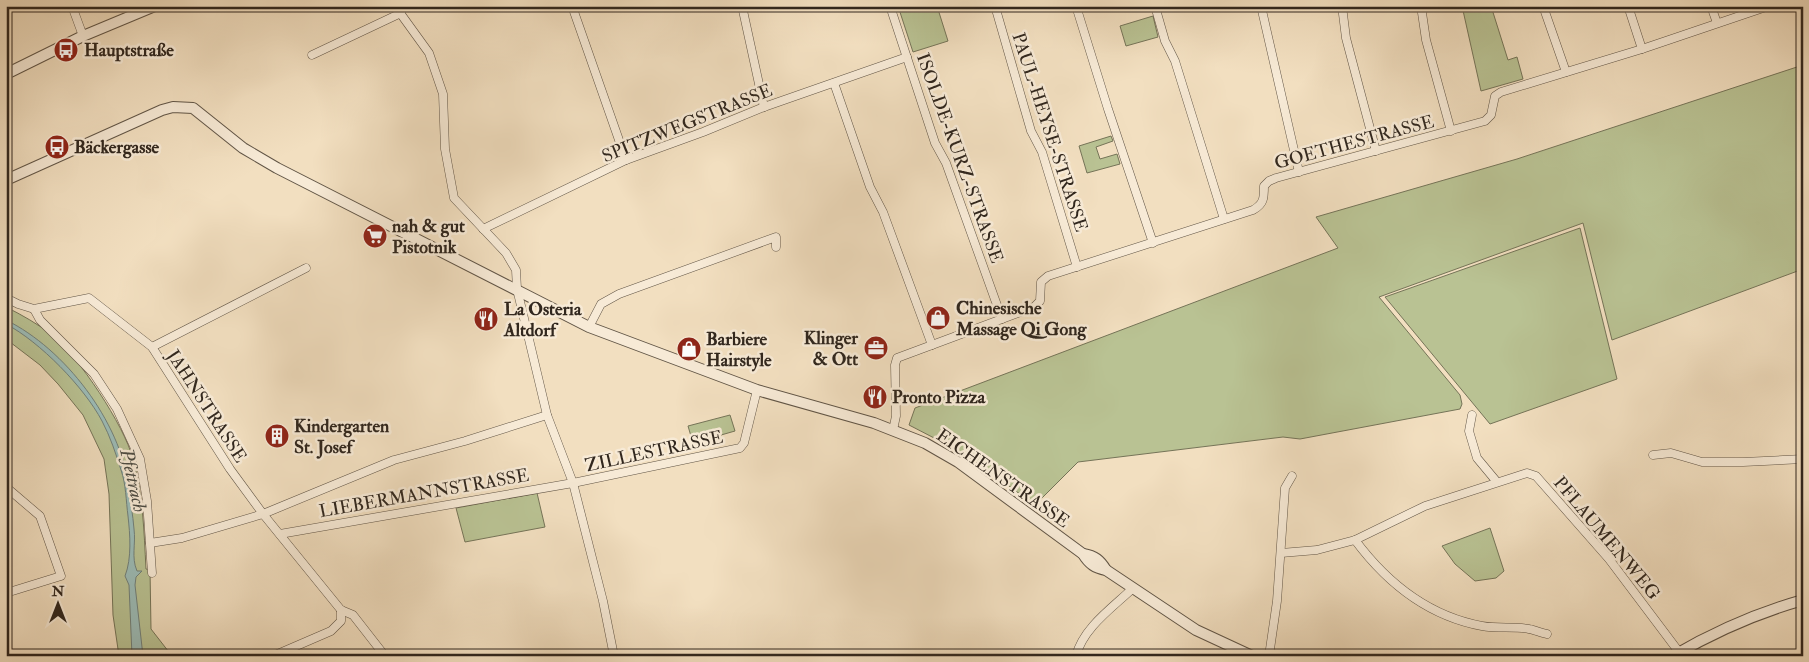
<svg xmlns="http://www.w3.org/2000/svg" width="1809" height="662" viewBox="0 0 1809 662" font-family="'IM FELL Double Pica',serif">
<style>
.green{fill:#b9c293;stroke:#757458}
.water{fill:#9cbcb7;stroke:#71807a}
.lines{fill:none;stroke-linecap:round;stroke-linejoin:round}
.minor-casing{stroke:#615546;stroke-width:9}
.tertiary-casing{stroke:#615546;stroke-width:12}
.minor{stroke:#f7ead6;stroke-width:8}
.tertiary{stroke:#f7ead6;stroke-width:10}
.labels{text-anchor:middle;stroke-width:5;stroke-linejoin:round;paint-order:stroke}
.poi-label{font-size:18px;font-weight:bold;fill:#31271e;stroke:#f7ead6;text-anchor:start}
.street-label{font-size:18px;fill:#31271e;stroke:#f7ead6}
.water-label{font-size:19px;font-style:italic;fill:#4c4c44;stroke:#f7ead6}
</style>
<rect width="100%" height="100%" fill="#f2dfc0"/>
<filter id="stains"><feTurbulence type="fractalNoise" baseFrequency=".004" numOctaves="4"/><feColorMatrix values="0 0 0 0 .2 0 0 0 0 .09 0 0 0 0 .02 0 0 0 .5 -.17"/></filter>
<radialGradient id="worn" r=".72"><stop offset=".6" stop-color="#630" stop-opacity="0"/><stop offset="1" stop-color="#630" stop-opacity=".3"/></radialGradient>
<!-- green -->
<g class="green">
<path d="M898,6H937L948,41L913,52Z"/>
<path d="M1462,6H1491L1508,60L1517,57L1523,79L1481,91Z"/>
<path d="M1153,16L1158,37L1126,46L1120,26Z"/>
<path d="M1803,65V269L1612,340L1583,223L1379,297L1460,395L1462,404L1460,409L1300,439L1283,437L1078,462L1035,505L965,454L909,425L915,408L1338,248L1316,217L1517,159Z"/>
<path d="M1111,136L1113,141L1096,147L1100,159L1117,154L1120,164L1087,173L1079,146Z"/>
<path d="M1580,228L1617,379L1490,424L1385,297Z"/>
<path d="M6,307C22,315 38,324 52,335C79,357 124,425 133,459C143,495 144,531 146,569L150,570L151,629L172,656H119L113,615L109,494L104,459L83,415L58,384L40,365L6,339Z"/>
<path d="M730,415L735,431L693,443L688,426Z"/>
<path d="M537,493L545,527L465,542L456,508Z"/>
<path d="M1490,528L1504,571L1496,578L1475,581L1455,564L1442,546Z"/>
</g>
<!-- water -->
<path class="water" d="M6,320C65,349 120,421 129,487C130,501 133,515 134,529C136,544 131,557 137,571H142L136,577L135,585L143,656H132L129,585L125,576C132,558 130,534 128,516C126,501 126,484 121,470C116,454 110,436 102,421C84,387 40,342 6,324Z"/>
<g class="lines">
<defs>
<g id="minor">
<path d="M72,6L83,36"/>
<path d="M395,6L429,53L443,94L445,149L454,198L506,253L516,270L517,289L547,415L573,483L603,601L614,656"/>
<path d="M572,6L626,160"/>
<path d="M742,6L764,107"/>
<path d="M890,6L935,143L946,163L1002,319"/>
<path d="M995,6L1031,131L1042,152L1077,267"/>
<path d="M1076,6L1108,109L1153,243"/>
<path d="M1155,6L1165,41L1175,61L1224,219"/>
<path d="M1261,6L1299,172"/>
<path d="M1342,6L1346,38L1376,151"/>
<path d="M1421,6L1426,40L1451,131"/>
<path d="M1543,6L1566,72"/>
<path d="M1628,6L1642,49"/>
<path d="M1711,6L1717,23"/>
<path d="M312,55L401,13"/>
<path d="M834,83L870,187L883,212L932,345"/>
<path d="M483,229L626,160L703,132L764,107L907,57"/>
<path d="M6,298L18,304L34,309L89,298L152,347L230,469L263,514L341,610"/>
<path d="M34,309L40,320L94,374L117,409L140,459L147,501L152,573"/>
<path d="M589,327L601,304L619,294L776,237V247"/>
<path d="M152,347L306,268"/>
<path d="M1472,415L1469,431L1477,458L1497,482"/>
<path d="M893,430L896,416L895,365L897,358L1034,307L1040,301L1041,282L1048,276L1253,210C1264,204 1264,198 1264,186L1269,181L1276,178L1485,121L1491,115L1495,96L1501,92L1642,49L1769,6"/>
<path d="M1653,455L1671,453L1702,462H1743L1803,459"/>
<path d="M6,487L40,516L61,576L6,593"/>
<path d="M280,534L573,483L740,448L744,443L757,390"/>
<path d="M1355,540C1387,583 1428,616 1482,626C1498,629 1514,626 1529,629C1535,630 1541,633 1547,634"/>
<path d="M150,543L182,538L263,514L394,460L465,441L547,415"/>
<path d="M1281,553L1317,550L1355,540L1425,506L1527,473L1536,476L1609,559L1679,652"/>
<path d="M341,610L353,615L385,656"/>
<path d="M273,656L331,631L341,621V610"/>
<path d="M1076,656C1083,628 1112,608 1132,589"/>
<path d="M1269,656L1277,601L1285,488L1292,476"/>
</g>
<g id="tertiary">
<path d="M6,74L83,36L155,6"/>
<path d="M6,180L162,110L173,107L193,108L243,148L277,168L589,327L757,390L874,423L925,443L958,462L1083,554C1089,564 1095,568 1106,570L1196,630L1252,656"/>
<path d="M1083,554C1095,556 1100,560 1106,570"/>
<path d="M1673,656C1714,632 1757,613 1803,600"/>
</g>
</defs>
<!-- minor casing -->
<use href="#minor" class="minor-casing"/>
<!-- tertiary casing -->
<use href="#tertiary" class="tertiary-casing"/>
<!-- minor -->
<use href="#minor" class="minor"/>
<!-- tertiary -->
<use href="#tertiary" class="tertiary"/>
</g>
<!-- icons -->
<defs>
<symbol id="bus-disc" viewBox="-11 -11 22 22"><circle r="9.5" fill="#8f2418" stroke="#f7ead6"/><path d="M-5-6H5V4H4V6H2V4H-2V6H-4V4H-5ZM-3.5-4V0h7V-4ZM-3.5 1.2v1.5H-2V1.2ZM2 1.2v1.5H3.5V1.2Z" fill="#fff"/></symbol>
<symbol id="supermarket-disc" viewBox="-11 -11 22 22"><circle r="9.5" fill="#8f2418" stroke="#f7ead6"/><path d="M-6-5.5h2.5l.6 2H6L4.5 2H-2.5L-4.4-4H-6ZM-1.5 3.2a1.3 1.3 0 1 0 .1 0ZM3 3.2a1.3 1.3 0 1 0 .1 0Z" fill="#fff"/></symbol>
<symbol id="shop-disc" viewBox="-11 -11 22 22"><circle r="9.5" fill="#8f2418" stroke="#f7ead6"/><path d="M-5-2.5h2.3a2.7 3.5 0 0 1 5.4 0H5L5.5 6h-11ZM-1.5-2.5h3a1.5 2.3 0 0 0-3 0Z" fill="#fff"/></symbol>
<symbol id="restaurant-disc" viewBox="-11 -11 22 22"><circle r="9.5" fill="#8f2418" stroke="#f7ead6"/><path d="M-5-6h1v4h1v-4h1v4h1v-4h1v5L-1.5 .5V6h-2V.5L-5-1ZM5-6V6H3V1.5H1.5Q1.5-4 5-6Z" fill="#fff"/></symbol>
<symbol id="office-disc" viewBox="-11 -11 22 22"><circle r="9.5" fill="#8f2418" stroke="#f7ead6"/><path d="M-6-3h4V-5.5h4V-3h4V5H-6ZM-1-4.5V-3h2v-1.5ZM-6 0V1H6V0Z" fill="#fff"/></symbol>
<symbol id="building-disc" viewBox="-11 -11 22 22"><circle r="9.5" fill="#8f2418" stroke="#f7ead6"/><path d="M-4-6H4V6H1V3H-1V6H-4ZM-2.5-4.3h1.7v1.8h-1.7ZM.8-4.3h1.7v1.8H.8ZM-2.5-1h1.7V.8h-1.7ZM.8-1h1.7V.8H.8Z" fill="#fff"/></symbol>
</defs>
<g fill-rule="evenodd">
<use href="#bus-disc" x="52" y="36" width="28" height="28"/>
<use href="#bus-disc" x="43" y="133" width="28" height="28"/>
<use href="#supermarket-disc" x="361" y="222" width="28" height="28"/>
<use href="#shop-disc" x="924" y="304" width="28" height="28"/>
<use href="#restaurant-disc" x="472" y="305" width="28" height="28"/>
<use href="#office-disc" x="862" y="334" width="28" height="28"/>
<use href="#shop-disc" x="675" y="335" width="28" height="28"/>
<use href="#restaurant-disc" x="861" y="383" width="28" height="28"/>
<use href="#building-disc" x="263" y="422" width="28" height="28"/>
</g>
<g class="labels">
<!-- poi labels -->
<g class="poi-label">
<text x="84" y="56">Hauptstraße</text>
<text x="74" y="153">Bäckergasse</text>
<text x="392" y="232">nah &amp; gut<tspan x="392" dy="21">Pistotnik</tspan></text>
<text x="956" y="314">Chinesische<tspan x="956" dy="21">Massage Qi Gong</tspan></text>
<text x="504" y="315">La Osteria<tspan x="504" dy="21">Altdorf</tspan></text>
<text x="858" y="344" text-anchor="end">Klinger<tspan x="858" dy="21">&amp; Ott</tspan></text>
<text x="706" y="345">Barbiere<tspan x="706" dy="21">Hairstyle</tspan></text>
<text x="892" y="403">Pronto Pizza</text>
<text x="294" y="432">Kindergarten<tspan x="294" dy="21">St. Josef</tspan></text>
</g>
<!-- street labels -->
<g class="street-label">
<text transform="translate(687 123) rotate(-22)" y="6">SPITZWEGSTRASSE</text>
<text transform="translate(1050 132) rotate(72)" y="6">PAUL-HEYSE-STRASSE</text>
<text transform="translate(1354 142) rotate(-15)" y="6">GOETHESTRASSE</text>
<text transform="translate(960 158) rotate(70)" y="6">ISOLDE-KURZ-STRASSE</text>
<text transform="translate(207 406) rotate(57)" y="6">JAHNSTRASSE</text>
<text transform="translate(654 451) rotate(-12)" y="6">ZILLESTRASSE</text>
<text transform="translate(1003 478) rotate(35)" y="6">EICHENSTRASSE</text>
<text transform="translate(424 493) rotate(-10)" y="6">LIEBERMANNSTRASSE</text>
<text transform="translate(1607 538) rotate(50)" y="6">PFLAUMENWEG</text>
</g>
<!-- water labels -->
<g class="water-label">
<text transform="translate(134 480) rotate(77)" y="7">Pfettrach</text>
</g>
</g>
<!-- margin -->
<rect width="1809" height="662" fill="none" stroke="#f2dfc0" stroke-width="25"/>
<rect x="8" y="8" width="1794" height="647" fill="none" stroke="#31271e" stroke-width="2.5"/>
<rect x="12" y="12" width="1784" height="637" fill="none" stroke="#31271e"/>
<!-- north arrow -->
<g transform="translate(58 604)" stroke="#f7ead6" stroke-width="4" paint-order="stroke">
<path d="M0-4L9 19L0 12L-9 19Z" fill="#31271e"/>
<text y="-8" font-size="14" font-weight="bold" text-anchor="middle" fill="#31271e">N</text>
</g>
<rect width="100%" height="100%" filter="url(#stains)"/>
<rect width="100%" height="100%" fill="url(#worn)"/>
</svg>
